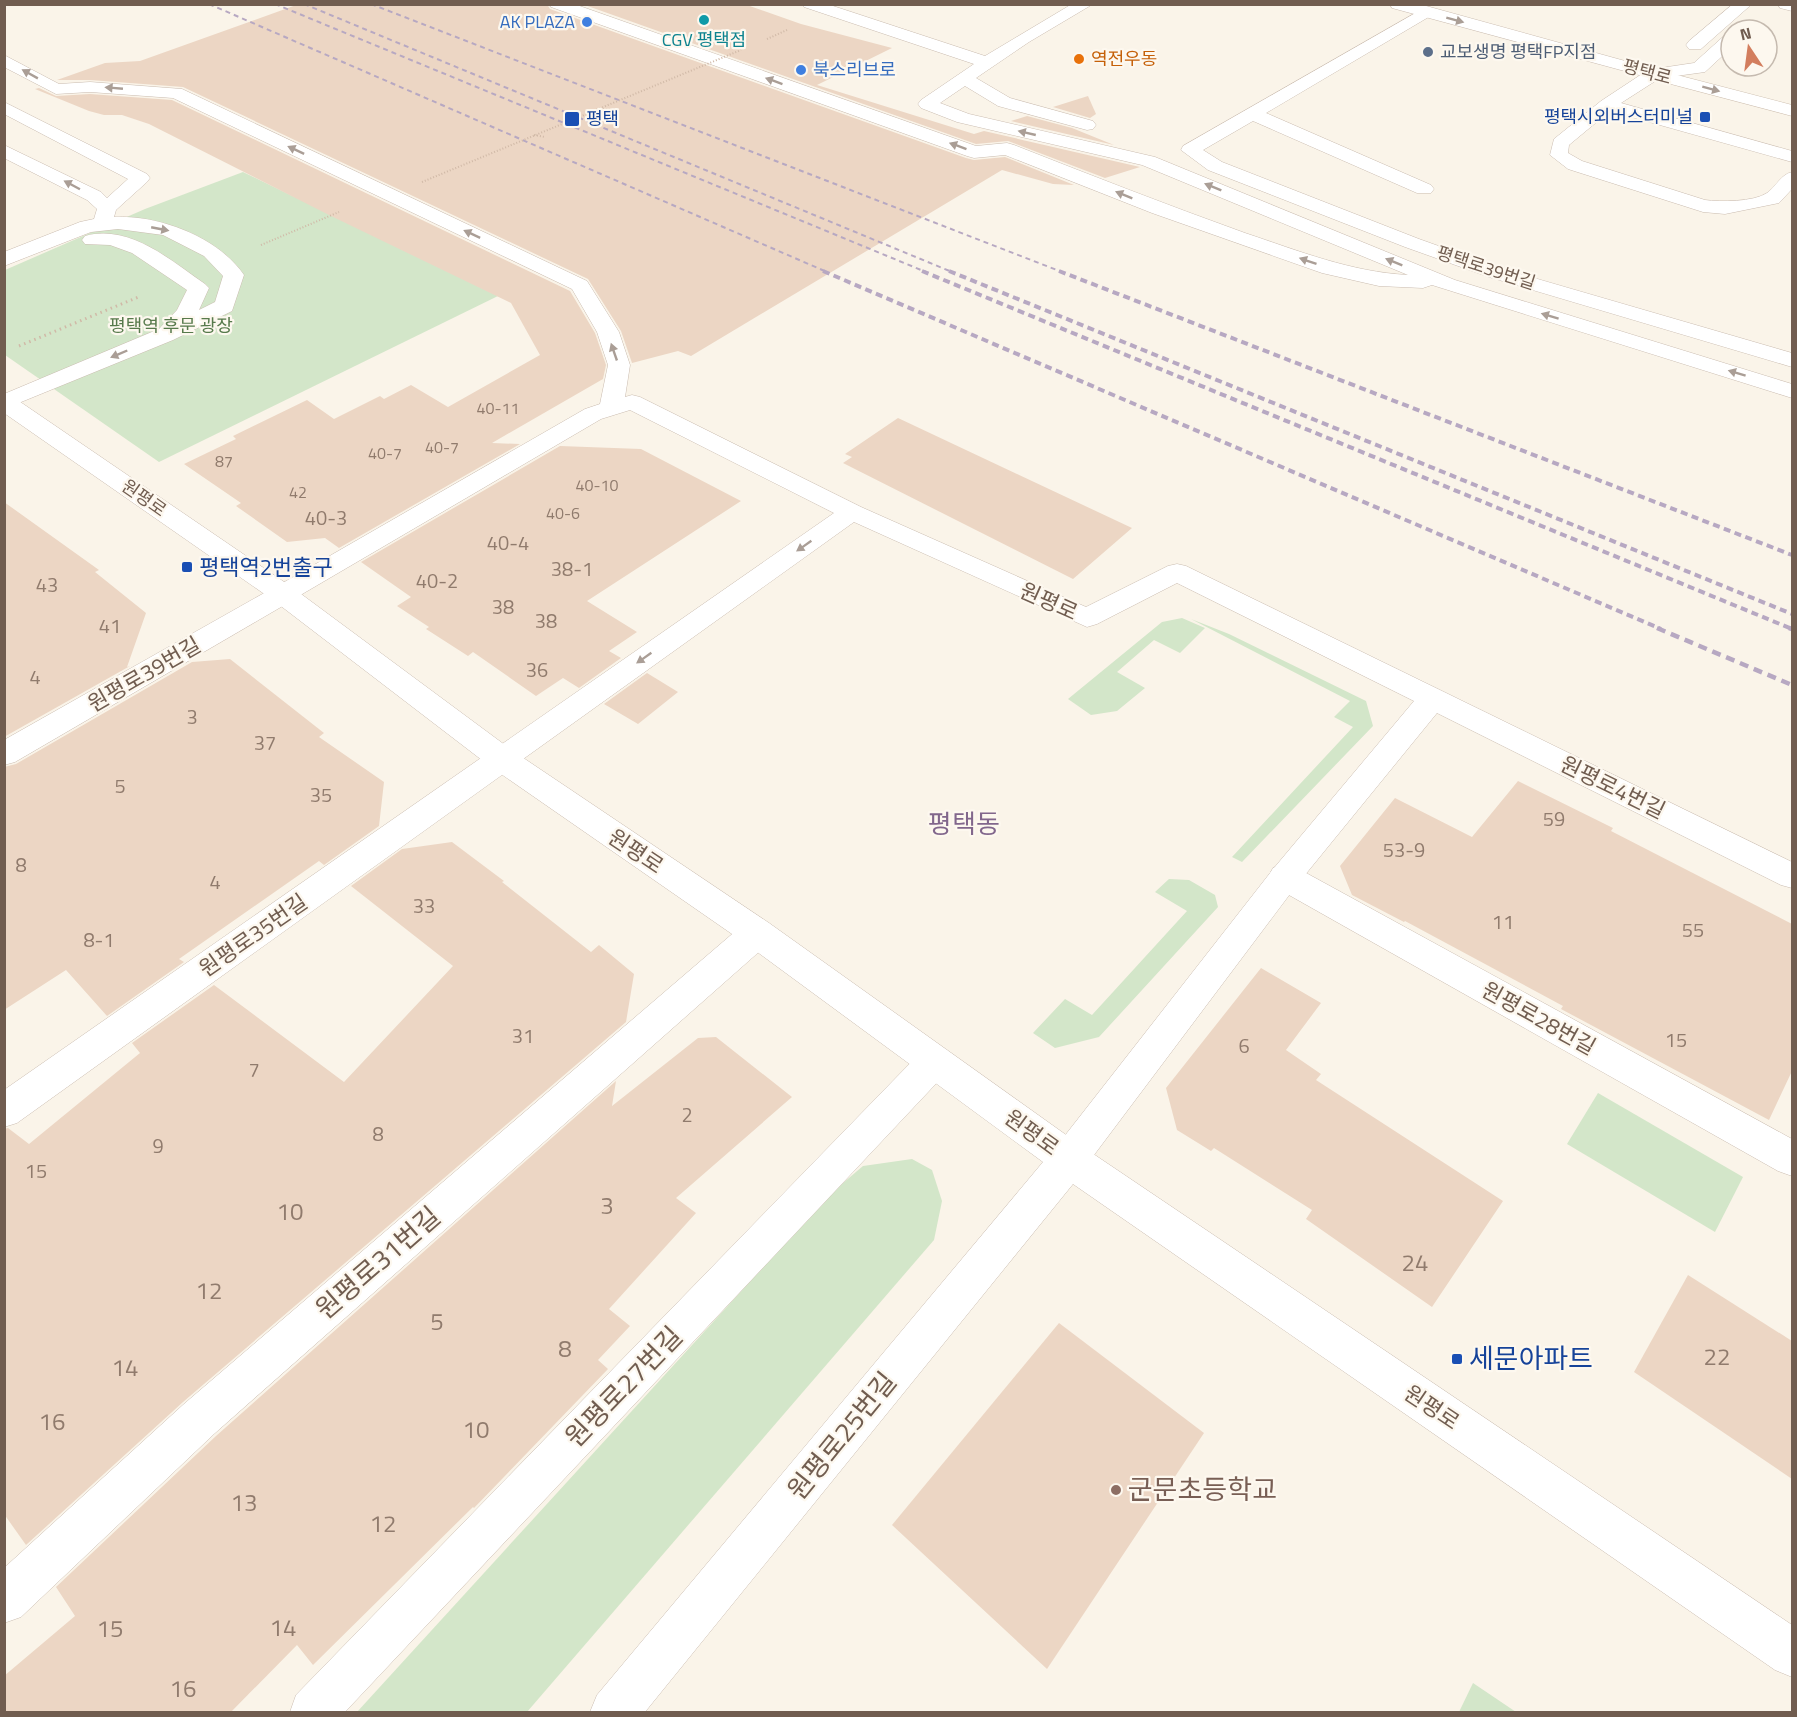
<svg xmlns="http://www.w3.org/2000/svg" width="1797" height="1717" viewBox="0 0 1797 1717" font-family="'Titillium Web','Noto Sans KR',sans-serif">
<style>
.green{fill:#d3e6c9}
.building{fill:#ecd6c4}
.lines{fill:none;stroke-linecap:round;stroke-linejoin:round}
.service-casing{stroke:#cabcb0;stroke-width:1}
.minor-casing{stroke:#cabcb0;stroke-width:1}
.tertiary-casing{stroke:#cabcb0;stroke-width:1}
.secondary-casing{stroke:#ccbdae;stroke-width:1}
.path-far1{stroke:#d0b9a7;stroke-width:2;stroke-dasharray:1 2;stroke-linecap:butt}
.path{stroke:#d0b9a7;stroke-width:3;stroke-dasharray:1.5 4;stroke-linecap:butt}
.service{fill:#fff;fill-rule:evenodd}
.minor{fill:#fff;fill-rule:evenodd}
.tertiary{fill:#fff;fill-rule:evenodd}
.secondary{fill:#fff;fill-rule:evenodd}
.rail-far2{stroke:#b7a8c2;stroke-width:2;stroke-dasharray:5 4;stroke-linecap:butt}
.rail-far1{stroke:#b7a8c2;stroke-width:4;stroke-dasharray:7 4.5;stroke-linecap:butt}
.rail{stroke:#b7a8c2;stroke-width:4.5;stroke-dasharray:9 6;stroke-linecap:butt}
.path-bridge{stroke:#d0b9a7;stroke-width:2;stroke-dasharray:1 2;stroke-linecap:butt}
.oneway{fill:#aa9e96}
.culture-dot{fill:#0f9aa8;stroke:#fdf8ef;stroke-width:2}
.shop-dot{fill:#3f7fe0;stroke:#fdf8ef;stroke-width:2}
.service-dot{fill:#5c6f8a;stroke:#fdf8ef;stroke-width:2}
.food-dot{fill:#e8710a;stroke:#fdf8ef;stroke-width:2}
.transit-dot{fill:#1a4fb4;stroke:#fdf8ef;stroke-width:2}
.education-dot{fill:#8d6e63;stroke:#fdf8ef;stroke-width:2}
.labels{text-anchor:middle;stroke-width:4.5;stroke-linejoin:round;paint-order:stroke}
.far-number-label{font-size:16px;fill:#907b6d}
.far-shop-label{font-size:18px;fill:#366cbe;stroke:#fdf8ef;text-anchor:end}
.far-culture-label{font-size:18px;fill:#0d838f;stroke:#fdf8ef}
.far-service-label{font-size:18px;fill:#4e5e75;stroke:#fdf8ef;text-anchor:start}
.far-food-label{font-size:18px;fill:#c56008;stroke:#fdf8ef;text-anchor:start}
.far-street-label{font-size:18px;fill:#715d50;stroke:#fdf8ef}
.far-transit-label{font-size:18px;fill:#164399;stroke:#fdf8ef;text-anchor:end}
.far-park-label{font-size:18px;fill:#577a4c;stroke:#fdf8ef}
.number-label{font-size:20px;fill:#907b6d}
.transit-label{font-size:22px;fill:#164399;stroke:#fdf8ef;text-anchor:start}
.street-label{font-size:22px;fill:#715d50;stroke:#fdf8ef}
.near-number-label{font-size:24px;fill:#907b6d}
.quarter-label{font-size:26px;fill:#82678c;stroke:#fdf8ef}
.near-street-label{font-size:27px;fill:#715d50;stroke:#fdf8ef}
.near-transit-label{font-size:27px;fill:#164399;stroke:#fdf8ef;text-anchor:start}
.near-education-label{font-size:27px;fill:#785e54;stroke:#fdf8ef;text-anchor:start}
</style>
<rect width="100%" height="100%" fill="#faf4e9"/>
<!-- green -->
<g class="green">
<path d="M243,172L498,296L159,462L5,355V270L145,209Z"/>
<path d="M1182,618L1205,628L1180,653L1154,640L1117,672L1145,688L1117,711L1091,715L1068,699L1162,622Z"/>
<path d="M1191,619L1229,634L1366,701L1373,726L1242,862L1232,857L1353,727L1334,717L1350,701Z"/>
<path d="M1169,879L1189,880L1215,895L1218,907L1099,1037L1055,1048L1033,1033L1065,999L1092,1015L1187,911L1155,892Z"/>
<path d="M1598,1093L1743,1177L1715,1232L1567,1144Z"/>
<path d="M912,1159L932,1170L942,1201L934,1240L527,1712H357L829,1195L863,1166Z"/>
<path d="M1473,1683L1516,1712H1459Z"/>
</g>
<!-- building -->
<g class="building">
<path d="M299,4H547L550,9L966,158L974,160L1005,157L1074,185L1053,184L1002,170L691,356L678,351L632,363L621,331L588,279L183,87L90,80H57L105,63L140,61Z"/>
<path d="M582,4H744L801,24L892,48L817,85L974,134L984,131L1140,167L1105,178L1008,141L976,144Z"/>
<path d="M39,88L56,96L90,94L172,100L570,291L595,333L606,365L603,379L492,443L520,444L339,548L325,538L287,542L236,506L241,503L184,464L236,439L233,436L307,400L334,419L380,396L384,399L411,385L448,407L540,355L511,303L329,215L149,124L122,115H104L89,111L35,89Z"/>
<path d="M1088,96L1096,114L1090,118L1053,107Z"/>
<path d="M1027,116L1072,128L1114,145L1011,121Z"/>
<path d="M898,418L1132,528L1073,579L843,463L852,457L845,454Z"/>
<path d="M560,446L641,449L741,501L587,601L637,632L609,651L621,658L579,688L563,678L536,696L473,652L468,656L426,629L429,627L397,606L411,597L361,562Z"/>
<path d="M4,502L99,570L95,572L146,613L127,667L130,666L4,737Z"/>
<path d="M230,659L324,733L319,737L384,782L379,826L324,865L319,861L179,959L184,962L107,1016L66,970L4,1010V767L16,764L192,662Z"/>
<path d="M647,673L678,692L638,724L604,704Z"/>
<path d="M1518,781L1613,828L1611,831L1792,924V1071L1769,1120L1561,1009L1563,1006L1405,921L1404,922L1352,895L1340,866L1395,798L1472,837Z"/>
<path d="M452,842L504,881L502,882L591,952L599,945L634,974L626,1022L183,1402L26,1545L4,1514V1129L8,1128L29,1144L140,1053L132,1043L214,985L344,1082L453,966L351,886L402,849Z"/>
<path d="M1261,968L1321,1003L1286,1050L1321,1074L1316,1080L1503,1201L1432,1307L1306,1219L1312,1210L1214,1148L1211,1151L1177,1130L1166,1088Z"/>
<path d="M716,1037L792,1097L676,1198L696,1213L609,1309L630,1326L598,1360L608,1369L474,1508L473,1507L313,1665L297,1645L230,1713H4V1676L75,1616L56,1587L216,1436L616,1081L612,1106L698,1038Z"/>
<path d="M1688,1275L1792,1341V1479L1634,1372Z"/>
<path d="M1059,1323L1204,1433L1047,1669L892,1525Z"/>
</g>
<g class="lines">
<defs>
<g id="service">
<path d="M549,4H574L976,146L1007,143L1014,145C1090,175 1167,205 1245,233C1299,251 1351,272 1408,275L1142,165L957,122L921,108L918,104L921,100L974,64L804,7L802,4H827L985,56L1072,4H1093L1029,42L976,78L1010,98L1093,121L1096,125L1093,129L1087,130L998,106L965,86L940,103L969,114L1155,157L1455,280L1792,384V398L1432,285L1423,288L1379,286L1322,273L1152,213L1005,155L974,158L967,156L551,7Z"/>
<path d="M1426,7L1432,9L1434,12L1432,15L1266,113L1431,185L1434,189L1431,193H1417L1253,121L1203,150L1222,162L1419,239L1503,269L1792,353V367L1489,277L1405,247L1208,170L1181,150L1183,146Z"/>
<path d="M4,55L59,84L90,82L182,89L587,281L619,332L630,365L625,397L632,395L640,397L861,507L1086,607L1168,566L1177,564L1186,566L1792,862V888L1781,885L1437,713L1296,886L1082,1171L1069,1176L1056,1171L1050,1159L1056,1147L1274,868L1414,701L1177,583L1097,624L1087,627L854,522L512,767L502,770L492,767L487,759L492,751L834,513L630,410L601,419L292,600L283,603L274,600L270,594L274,588L585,409L600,404L608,365L597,332L572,289L173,98L90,92L56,94L4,67Z"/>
<path d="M1654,69L1660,70L1663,74L1660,78L1621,103L1792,151V162L1610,111L1569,145L1568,153L1582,161L1705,200C1720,202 1754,202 1767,193C1777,186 1780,175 1792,172V189L1779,203L1725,214L1703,212L1568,169L1550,155L1554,139L1601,101L1648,70Z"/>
<path d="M4,102L147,174L150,178L147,182L116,210L114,217C159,215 218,237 244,275L232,311L173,340L4,409V394L159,329L177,310L187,290L132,253L110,245L85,244L82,240L85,236C130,224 170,260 205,284L209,288L199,310L215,302L223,276L204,256L163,235L118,229L91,232L4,266V252L80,222L94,219L97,209L87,200L4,158V145L101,192L107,198L128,179L4,114Z"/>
<path d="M935,1046L947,1050L953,1061L947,1072L345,1712H290L296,1695L923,1050Z"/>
</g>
<g id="minor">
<path d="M1778,4H1792V11L1780,8Z"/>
<path d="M283,585L293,588L297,594L293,600L15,762L4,765V740L273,588Z"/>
<path d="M502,748L513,751L518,759L513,767L17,1123L4,1127V1090L491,751Z"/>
<path d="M1285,864L1297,868L1792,1139V1176L1778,1171L1273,886L1268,877L1273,868Z"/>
<path d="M757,919L769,923L774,933L769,943L214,1434L21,1617L4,1623V1568L184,1404L745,923Z"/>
</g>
<g id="tertiary">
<path d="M1390,4H1419L1654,69L1694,63L1725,35L1731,34V48L1705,72L1654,79L1392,8Z"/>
<path d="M1733,4H1752L1701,49H1689L1686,45L1689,41Z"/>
<path d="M4,395L13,397L293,588L513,751L769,923L1083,1147L1792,1625V1677L1775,1670L1073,1184L645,1712H590L597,1695L1043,1162L745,943L491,767L273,600L4,413Z"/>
</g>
<path id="secondary" d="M1654,69L1792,105V116L1648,78L1645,74L1648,70Z"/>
</defs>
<!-- service casing -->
<use href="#service" class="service-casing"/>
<!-- minor casing -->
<use href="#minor" class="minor-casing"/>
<!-- tertiary casing -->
<use href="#tertiary" class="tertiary-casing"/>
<!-- secondary casing -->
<use href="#secondary" class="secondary-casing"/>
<!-- path-far1 -->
<g class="path-far1">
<path d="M767,39L787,30"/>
<path d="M600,109L611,110"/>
<path d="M534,135L545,137"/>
<path d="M261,245L339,212"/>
</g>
<!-- path -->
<path class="path" d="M19,346L141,296"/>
<!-- service -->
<use href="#service" class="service"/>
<!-- minor -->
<use href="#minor" class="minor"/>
<!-- tertiary -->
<use href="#tertiary" class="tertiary"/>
<!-- secondary -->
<use href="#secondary" class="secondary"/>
<!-- rail-far2 -->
<g class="rail-far2">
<path d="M209,4L827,272"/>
<path d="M275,4L926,272"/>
<path d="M304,4L952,272"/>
<path d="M371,4L1062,272"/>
</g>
<!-- rail-far1 -->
<g class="rail-far1">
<path d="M823,271L1661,629"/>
<path d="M922,271L1792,629"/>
<path d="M949,271L1792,614"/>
<path d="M1059,271L1792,555"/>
</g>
<!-- rail -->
<g class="rail">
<path d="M1657,628L1792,685"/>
<path d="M1789,628L1792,629"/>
</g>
<!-- path-bridge -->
<path class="path-bridge" d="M422,182L741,50"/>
</g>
<!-- one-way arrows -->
<defs><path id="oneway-solid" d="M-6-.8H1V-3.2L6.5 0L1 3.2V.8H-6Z" transform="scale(1.5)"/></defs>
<g class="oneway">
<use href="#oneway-solid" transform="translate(1455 20) rotate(15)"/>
<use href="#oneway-solid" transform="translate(30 74) rotate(-151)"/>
<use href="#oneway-solid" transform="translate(774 81) rotate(-160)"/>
<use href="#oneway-solid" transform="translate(114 88) rotate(-175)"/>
<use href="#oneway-solid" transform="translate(1711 89) rotate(15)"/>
<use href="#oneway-solid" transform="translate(1027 133) rotate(-167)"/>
<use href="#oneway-solid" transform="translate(958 146) rotate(-160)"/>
<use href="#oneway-solid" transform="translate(296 150) rotate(-155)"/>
<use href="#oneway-solid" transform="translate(72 185) rotate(-152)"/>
<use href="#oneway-solid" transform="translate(1213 187) rotate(-158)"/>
<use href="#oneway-solid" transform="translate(1124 195) rotate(-158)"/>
<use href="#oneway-solid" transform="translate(160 229) rotate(11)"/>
<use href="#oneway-solid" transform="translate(472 234) rotate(-155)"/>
<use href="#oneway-solid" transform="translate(1308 261) rotate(-161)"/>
<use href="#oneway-solid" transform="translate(1394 262) rotate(-158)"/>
<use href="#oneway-solid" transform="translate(1550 316) rotate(-163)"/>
<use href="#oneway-solid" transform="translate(614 352) rotate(-109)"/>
<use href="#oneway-solid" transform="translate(119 354) rotate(157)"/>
<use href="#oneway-solid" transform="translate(1737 373) rotate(-163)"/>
<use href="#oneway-solid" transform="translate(804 546) rotate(145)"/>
<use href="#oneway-solid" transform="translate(644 658) rotate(145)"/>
</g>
<!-- markers -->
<circle class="culture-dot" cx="704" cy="20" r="6"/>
<g class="shop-dot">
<circle cx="587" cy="22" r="6"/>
<circle cx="801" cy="70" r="6"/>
</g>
<circle class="service-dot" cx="1428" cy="52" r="6"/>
<circle class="food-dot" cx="1079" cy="59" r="6"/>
<g class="transit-dot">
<rect x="1699" y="111" width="12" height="12" rx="3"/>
<rect x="564" y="111" width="16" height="16" rx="3"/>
<rect x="181" y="561" width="12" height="12" rx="3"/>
<rect x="1451" y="1353" width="12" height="12" rx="3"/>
</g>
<circle class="education-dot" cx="1116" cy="1490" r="6"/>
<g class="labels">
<!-- far-number labels -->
<g class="far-number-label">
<text x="498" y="414">40-11</text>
<text x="442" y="453">40-7</text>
<text x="385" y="459">40-7</text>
<text x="224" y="467">87</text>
<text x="597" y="491">40-10</text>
<text x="298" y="498">42</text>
<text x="563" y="519">40-6</text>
</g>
<!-- far-shop labels -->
<g class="far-shop-label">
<text x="575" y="28">AK PLAZA</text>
<text x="813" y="76" text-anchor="start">북스리브로</text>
</g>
<!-- far-culture labels -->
<g class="far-culture-label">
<text x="704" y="46">CGV 평택점</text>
</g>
<!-- far-service labels -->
<g class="far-service-label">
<text x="1440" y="58">교보생명 평택FP지점</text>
</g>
<!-- far-food labels -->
<g class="far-food-label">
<text x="1091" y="65">역전우동</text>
</g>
<!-- far-street labels -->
<g class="far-street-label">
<text transform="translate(1647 72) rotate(15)" y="6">평택로</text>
<text transform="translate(1486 268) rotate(18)" y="6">평택로39번길</text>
<text transform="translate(144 498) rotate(35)" y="6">원평로</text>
</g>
<!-- far-transit labels -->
<g class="far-transit-label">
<text x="1693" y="123">평택시외버스터미널</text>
<text x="586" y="125" text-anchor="start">평택</text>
</g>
<!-- far-park labels -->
<g class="far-park-label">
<text x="171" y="332">평택역 후문 광장</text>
</g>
<!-- number labels -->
<g class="number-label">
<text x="326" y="525">40-3</text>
<text x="508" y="550">40-4</text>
<text x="572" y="576">38-1</text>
<text x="437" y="588">40-2</text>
<text x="47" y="592">43</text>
<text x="503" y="614">38</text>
<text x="546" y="628">38</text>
<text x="110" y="633">41</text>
<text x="537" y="677">36</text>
<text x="35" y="684">4</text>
<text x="192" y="724">3</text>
<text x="265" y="750">37</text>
<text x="120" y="793">5</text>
<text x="321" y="802">35</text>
<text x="1554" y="826">59</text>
<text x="1404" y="857">53-9</text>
<text x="21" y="872">8</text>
<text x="215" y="889">4</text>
<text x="424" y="913">33</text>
<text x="1503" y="929">11</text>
<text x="1693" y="937">55</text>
<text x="99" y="947">8-1</text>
<text x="523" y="1043">31</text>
<text x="1676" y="1047">15</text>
<text x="1244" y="1053">6</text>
<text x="254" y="1077">7</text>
<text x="687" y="1122">2</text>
<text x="378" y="1141">8</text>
<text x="158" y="1153">9</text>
<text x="36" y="1178">15</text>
</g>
<!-- transit labels -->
<g class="transit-label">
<text x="199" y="575">평택역2번출구</text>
</g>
<!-- street labels -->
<g class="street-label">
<text transform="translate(1049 601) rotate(24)" y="8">원평로</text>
<text transform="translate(144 674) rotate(-30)" y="8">원평로39번길</text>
<text transform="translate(1613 787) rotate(26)" y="8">원평로4번길</text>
<text transform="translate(636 851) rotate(34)" y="8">원평로</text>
<text transform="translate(253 935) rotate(-35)" y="8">원평로35번길</text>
<text transform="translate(1539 1018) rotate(29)" y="8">원평로28번길</text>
<text transform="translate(1032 1132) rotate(36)" y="8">원평로</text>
<text transform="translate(1432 1407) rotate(34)" y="8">원평로</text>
</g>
<!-- near-number labels -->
<g class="near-number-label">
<text x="607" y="1214">3</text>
<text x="290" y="1220">10</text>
<text x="1415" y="1271">24</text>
<text x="209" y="1299">12</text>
<text x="437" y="1330">5</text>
<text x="565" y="1357">8</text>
<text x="1717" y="1365">22</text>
<text x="125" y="1376">14</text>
<text x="52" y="1430">16</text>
<text x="476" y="1438">10</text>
<text x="244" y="1511">13</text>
<text x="383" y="1532">12</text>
<text x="283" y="1636">14</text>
<text x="110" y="1637">15</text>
<text x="183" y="1697">16</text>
</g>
<!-- quarter labels -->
<g class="quarter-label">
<text x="964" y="833">평택동</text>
</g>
<!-- near-street labels -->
<g class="near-street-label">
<text transform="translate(378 1263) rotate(-41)" y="9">원평로31번길</text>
<text transform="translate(624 1387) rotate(-46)" y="9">원평로27번길</text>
<text transform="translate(842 1436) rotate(-51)" y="9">원평로25번길</text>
</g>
<!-- near-transit labels -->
<g class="near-transit-label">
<text x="1469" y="1368">세문아파트</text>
</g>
<!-- near-education labels -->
<g class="near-education-label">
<text x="1128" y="1499">군문초등학교</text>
</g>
</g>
<!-- border -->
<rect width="1797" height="1717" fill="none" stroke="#715d50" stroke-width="12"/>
<!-- north arrow -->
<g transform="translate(1749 48) rotate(347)"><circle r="28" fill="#fdf8ef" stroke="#c5baaf" stroke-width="1.5"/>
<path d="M0-4.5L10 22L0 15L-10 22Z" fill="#d37e5e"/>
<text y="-9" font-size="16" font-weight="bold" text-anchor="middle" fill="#715d50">N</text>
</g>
</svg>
